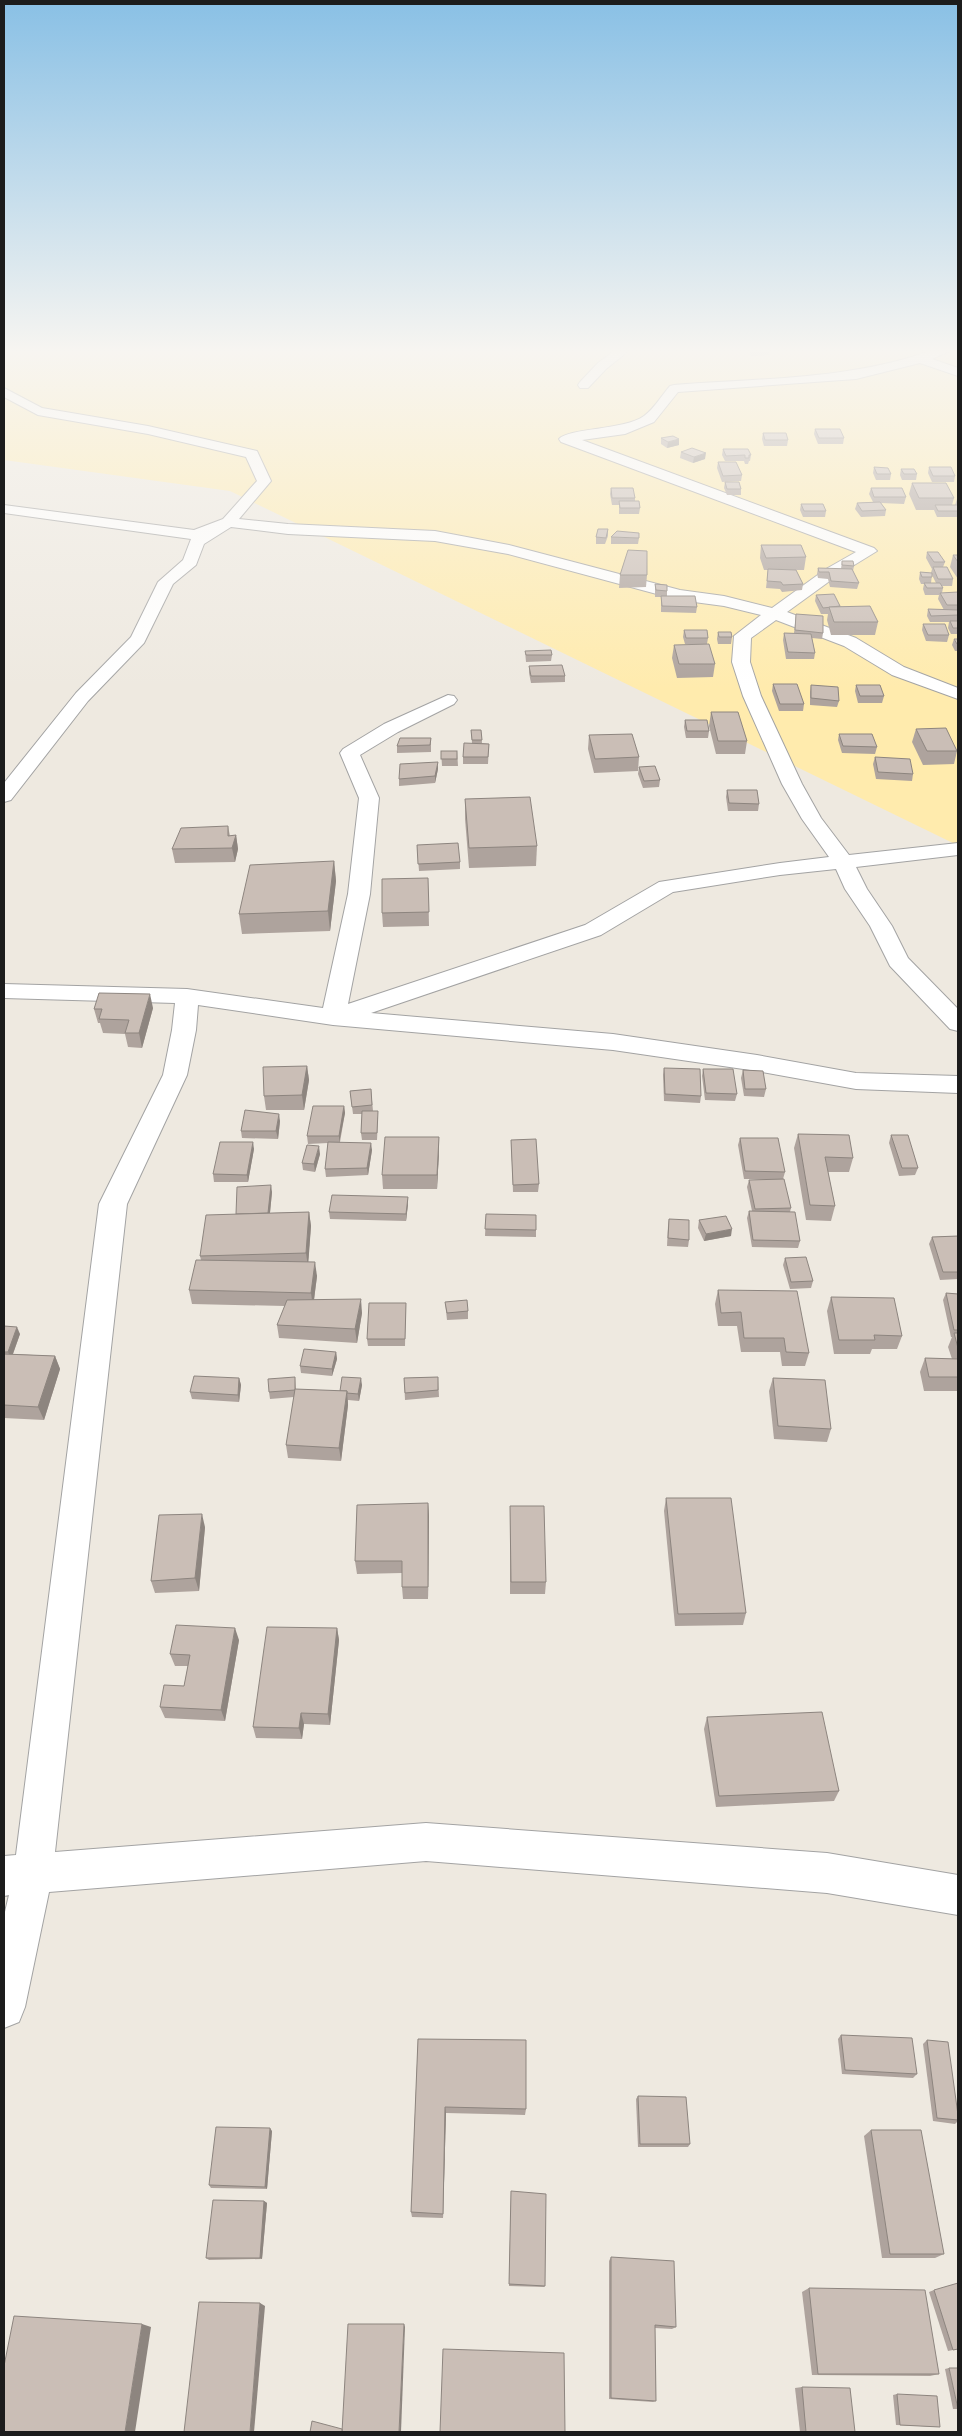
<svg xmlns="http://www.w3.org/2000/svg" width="962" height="2436" viewBox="0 0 962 2436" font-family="'PT Sans Narrow',sans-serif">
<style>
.sand{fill:#ffebad}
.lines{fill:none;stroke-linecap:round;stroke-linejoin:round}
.street-casing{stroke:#a3a3a3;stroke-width:2}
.street{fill:#fff;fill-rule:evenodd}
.wall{fill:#aea39d;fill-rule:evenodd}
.shaded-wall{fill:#8d857f}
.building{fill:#cabeb6;stroke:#8d857f}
</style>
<rect width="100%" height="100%" fill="#eee9e0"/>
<!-- sand -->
<path class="sand" d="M4,348H958V844L957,845L230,491L4,460Z"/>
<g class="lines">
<defs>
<g id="street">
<path d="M618,348H632L606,369L588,388H580L578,385L580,382L598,363Z"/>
<path d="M938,348H956L932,359L958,368V376L920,363L856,379L678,392L654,422L625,434L582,440L874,548L877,551L838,575L787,612L856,638L904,667L958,688V699L892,675L844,646L776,620L751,638L750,662L761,696L802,784L821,818L849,855L958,843V855L856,867L867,889L892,926L908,958L958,1009V1031L950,1029L890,966L870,926L845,889L836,869L780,875L673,892L601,935L371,1013L613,1034L757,1055L856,1073L958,1076V1093L856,1089L757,1071L613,1050L333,1025L198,1005L196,1030L187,1075L127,1204L55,1852L426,1823L827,1853L958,1875V1915L827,1893L426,1861L49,1892L25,2007L19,2022L4,2028V1916L9,1895L4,1896V1856L16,1855L99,1204L163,1075L172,1030L175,1003L4,998V984L187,989L323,1008L348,894L359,798L340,753L343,749L384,724L448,695L454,696L457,700L454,704L398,732L360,755L379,798L370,894L348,1004L585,925L659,882L780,863L829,857L802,819L782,784L743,696L732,662L734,636L761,615L724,606L679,600L508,554L435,541L288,534L231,527L204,544L196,565L173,584L144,643L88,701L11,800L4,802V783L76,693L131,637L158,582L183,560L191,539L4,513V505L194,530L223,519L257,481L246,457L148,434L38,415L4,397V388L42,408L148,426L257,451L271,481L239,519L288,524L435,531L509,545L680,590L724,596L772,608L826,569L856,552L561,442L559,439C568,428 625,430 644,416C654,409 662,395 670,386L674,385C762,378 855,380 938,348Z"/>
</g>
</defs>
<!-- street casing -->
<use href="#street" class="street-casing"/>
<!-- street -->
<use href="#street" class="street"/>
</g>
<!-- wall -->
<g class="wall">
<path d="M750,348H769L770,350L769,355L751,356L749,351Z"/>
<path d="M815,429L844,438L843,444H818L814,434Z"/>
<path d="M763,433L788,440L787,446H764L762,439Z"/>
<path d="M661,438L679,445L667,448L661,444Z"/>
<path d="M723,449L751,455L750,461H749L748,464H745L744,461H725L722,455Z"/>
<path d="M681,452L705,459L693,463L680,458Z"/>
<path d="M718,462L742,475L741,481L722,482L717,468Z"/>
<path d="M874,467L891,474L890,480H876L873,473Z"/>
<path d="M929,467L955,476L954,482H932L928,473Z"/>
<path d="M901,469L917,474L916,480H902L900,475Z"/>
<path d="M725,482L741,489V495H727L724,488Z"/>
<path d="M912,483L954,498L952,505H955L957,499H958V517H937L934,510H916L909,494Z"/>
<path d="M611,488L635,498V501L640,508L639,514H619V505H612L610,494Z"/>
<path d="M871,488L906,497L904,504L881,503L886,510L885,516L861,517L855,509L857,503L873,502L869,494Z"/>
<path d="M801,504L826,511L825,517H803L800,510Z"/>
<path d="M608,529V536L605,544H596V537Z"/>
<path d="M611,537L639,538L638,544H611Z"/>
<path d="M761,545L806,557L804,570H796L803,584L802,590L782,592L780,589L766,588L768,570H764L760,558Z"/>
<path d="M927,552L945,562L943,567L953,579L952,586H942L943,588L942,593L958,592V634H951L948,628L949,622H930L927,616L928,609L944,610L938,599L939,595H925L923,589L924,584H921L919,579L920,572L931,573L932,569L926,558ZM932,575L936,583H931Z"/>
<path d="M953,555H958V579L950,567Z"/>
<path d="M842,561L854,566L853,571L859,583L857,589L830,587L828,579L818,578L817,574L818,568L841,569Z"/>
<path d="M620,575H647L646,587L619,588Z"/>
<path d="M655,584L667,591V596L697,607L696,613L661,612V597H655Z"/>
<path d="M816,595L840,606L878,622L875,635H831L827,620L828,614H821L815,601Z"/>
<path d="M796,614L823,633L822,639L812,638L815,653L814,659H786L783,640L784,633H794Z"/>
<path d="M923,624L949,635L947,642L926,641L922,630Z"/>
<path d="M684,630L708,638L707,644L715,664L713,677L677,678L672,658L674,645H703L685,644L683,637Z"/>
<path d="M718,632L732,637L731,644H718L717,639Z"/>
<path d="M954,639H958V651H955L952,645Z"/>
<path d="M525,651L552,655L551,661L526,662Z"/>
<path d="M529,666L565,676V682L531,683L529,673Z"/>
<path d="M773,684L804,704L803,711H779L772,691Z"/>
<path d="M811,685L839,701L837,707L810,705V692Z"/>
<path d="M856,685L884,696L882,703H858L855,691Z"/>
<path d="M711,712L747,741L745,754H716L709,726Z"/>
<path d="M685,720L709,731L708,738H686L684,727Z"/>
<path d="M916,729L957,751L954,764L923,765L912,742Z"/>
<path d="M471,730H481L482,743L489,744L488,764H463V757L472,743Z"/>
<path d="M839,734L877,747L875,754L842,753L838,740Z"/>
<path d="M589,735L639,757L638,771L594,773L588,749Z"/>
<path d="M431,738V752L397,753V746Z"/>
<path d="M441,751H457L458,766H442Z"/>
<path d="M875,757L913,774L912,781L876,779L873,764Z"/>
<path d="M639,767L660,780L659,787L643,788L638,774Z"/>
<path d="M438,769L435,783L399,786V779Z"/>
<path d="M727,790L759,804L758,811H728L726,797Z"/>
<path d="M465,799L537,846L536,866L469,868L465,819Z"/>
<path d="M228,826L230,836L236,835L238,849L235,862L175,863L172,849Z"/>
<path d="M417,845L460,862V869L419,871Z"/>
<path d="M334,861L336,881L330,931L242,934L239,914Z"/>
<path d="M428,878L429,926L383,927L382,913Z"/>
<path d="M153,1008L142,1048L128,1047L125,1034L103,1033L100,1023H98L94,1009Z"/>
<path d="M307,1066L309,1080L304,1110H266L264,1096Z"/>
<path d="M664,1068L701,1096L700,1103L664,1101L663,1075Z"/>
<path d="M703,1069L737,1094L735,1101L705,1100L702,1076Z"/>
<path d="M743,1070L766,1089L764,1097L744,1096L741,1078Z"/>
<path d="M371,1089L373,1111L378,1118L377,1140H362L361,1133L362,1114H353L350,1091Z"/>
<path d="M344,1106L345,1113L340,1142L372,1150L368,1175L326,1177L325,1169L328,1143L308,1144L307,1136Z"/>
<path d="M280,1121L278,1139L242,1138L241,1131Z"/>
<path d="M798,1134L853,1158L849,1172H828L835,1206L831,1221L806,1220L794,1148Z"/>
<path d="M891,1135L918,1168L915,1175L899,1176L889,1143Z"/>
<path d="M439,1137V1152L437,1189H383L382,1175Z"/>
<path d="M740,1138L785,1172L783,1179L791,1208L790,1212L800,1241L798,1248L752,1247L747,1218L749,1211H752L747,1187L749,1180L778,1179H744L738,1145Z"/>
<path d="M511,1140L539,1184L538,1192H513Z"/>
<path d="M254,1149L248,1182H214L213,1174Z"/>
<path d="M320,1154L315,1172L303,1170L302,1163Z"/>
<path d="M272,1192L270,1213L309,1212L311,1226L308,1262L317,1276L314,1300L362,1313L357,1343L279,1338L277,1325L285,1306L192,1304L189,1290L201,1260L200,1256L236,1214Z"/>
<path d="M408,1197V1204L406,1221L330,1219L329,1212Z"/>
<path d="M486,1214L536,1230V1237L485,1236Z"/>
<path d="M669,1219L689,1240L688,1247L667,1246L668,1226Z"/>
<path d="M699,1220L731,1236L704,1241L698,1228Z"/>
<path d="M958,1236V1279L940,1280L929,1244L932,1237Z"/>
<path d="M785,1258L813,1281L811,1288L790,1289L783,1265Z"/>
<path d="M718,1290L809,1353L805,1366H782L780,1352H741L737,1326H718L715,1304Z"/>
<path d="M946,1293L958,1294V1391H924L920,1372L925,1358L952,1359L948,1347L952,1337H951L943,1300Z"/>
<path d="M831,1297L902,1336L897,1349H872L870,1354H834L827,1311Z"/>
<path d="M445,1302L468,1311V1319L447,1320Z"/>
<path d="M406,1303L405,1346H368L367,1339Z"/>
<path d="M4,1326L20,1334L13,1354L55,1356L60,1369L44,1420L4,1418Z"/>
<path d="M336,1352L337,1359L332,1376L301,1373L300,1366Z"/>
<path d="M295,1377L296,1389L340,1391L362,1385L359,1401L348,1400V1405L341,1461L288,1458L286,1445L294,1397L270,1399L269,1392Z"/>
<path d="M438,1377L439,1397L405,1400L404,1378Z"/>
<path d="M239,1378L241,1385L239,1402L192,1399L190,1392Z"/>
<path d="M773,1378L831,1429L827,1442L774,1439L769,1391Z"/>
<path d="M666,1498L746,1613L743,1625L675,1626L664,1511Z"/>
<path d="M428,1503L429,1516L428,1599H403L402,1587V1573L357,1574L355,1561Z"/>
<path d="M510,1506L546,1582L545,1594H510Z"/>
<path d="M205,1527L199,1591L155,1593L151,1581Z"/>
<path d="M337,1628L339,1640L330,1725L304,1724L302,1739L256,1738L253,1727Z"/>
<path d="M239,1640L225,1721L165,1718L160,1707L184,1686L188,1666H175L170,1654Z"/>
<path d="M707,1717L839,1791L834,1801L716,1807L704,1729Z"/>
<path d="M841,2035L917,2074L913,2078L842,2074L838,2039Z"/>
<path d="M418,2039L526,2109L525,2115L446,2113L443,2218L412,2217L411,2212Z"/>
<path d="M927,2040L958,2115V2121L955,2124L933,2121L923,2044Z"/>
<path d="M638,2096L690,2144L688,2147H638L636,2099Z"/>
<path d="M871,2130L944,2254L935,2258H882L864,2136Z"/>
<path d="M272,2131L267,2189L211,2188L209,2185Z"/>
<path d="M511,2191L545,2286L544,2287L509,2286Z"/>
<path d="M264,2201L267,2203L262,2259L209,2260L206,2258Z"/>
<path d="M611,2257L676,2327L672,2329L655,2328L656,2401L653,2402L609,2399V2261Z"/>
<path d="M809,2288L939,2374L930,2376L812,2375L802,2292Z"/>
<path d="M934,2290L958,2349L948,2351L929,2292Z"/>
<path d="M949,2368L958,2409H953L945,2369Z"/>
<path d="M802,2387L855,2432H800L795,2388Z"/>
<path d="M897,2394L940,2427L896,2425L893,2395Z"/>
</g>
<!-- shaded-wall -->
<g class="shaded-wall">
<path d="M679,439V445L667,448L668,442Z"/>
<path d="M706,453L705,459L693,463L694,457Z"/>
<path d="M438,762V769L435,783V776Z"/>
<path d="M236,835L238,849L235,862L232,848Z"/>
<path d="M334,861L336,881L330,931L328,911Z"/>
<path d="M150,994L153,1008L142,1048L139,1033Z"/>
<path d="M307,1066L309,1080L304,1110L302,1095Z"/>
<path d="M344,1106L345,1113L339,1143V1136Z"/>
<path d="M279,1114L280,1121L278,1139L276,1131Z"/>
<path d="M439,1137V1152L437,1189V1175Z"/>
<path d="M253,1142L254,1149L248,1182L247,1175Z"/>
<path d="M371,1143L372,1150L368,1175L367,1168Z"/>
<path d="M319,1146L320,1154L315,1172L314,1164Z"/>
<path d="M271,1185L272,1192L269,1222L267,1215Z"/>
<path d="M408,1197V1204L406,1221V1214Z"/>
<path d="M309,1212L311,1226L308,1267L306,1253Z"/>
<path d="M732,1229L731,1236L704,1241L706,1234Z"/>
<path d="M315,1262L317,1276L313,1307L311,1293Z"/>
<path d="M361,1299L362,1313L357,1343L355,1329Z"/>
<path d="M17,1327L20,1334L11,1359L8,1352Z"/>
<path d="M336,1352L337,1359L332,1376V1369Z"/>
<path d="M55,1356L60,1369L44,1420L38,1407Z"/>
<path d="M239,1378L241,1385L239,1402L238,1395Z"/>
<path d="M361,1378L362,1385L359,1401L358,1394Z"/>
<path d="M347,1391L348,1405L341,1461L339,1448Z"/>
<path d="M428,1503L429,1516L428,1599Z"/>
<path d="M202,1514L205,1527L199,1591L195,1578Z"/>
<path d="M235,1628L239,1640L225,1721L221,1710Z"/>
<path d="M337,1628L339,1640L330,1725L328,1714Z"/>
<path d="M301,1713L304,1724L302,1739L299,1728Z"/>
<path d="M445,2107L446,2113L443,2218V2214Z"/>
<path d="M270,2128L272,2131L267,2189L265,2187Z"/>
<path d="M264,2201L267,2203L262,2259L260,2258Z"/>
<path d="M260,2303L265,2306L254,2432H250Z"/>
<path d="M142,2324L151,2327L135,2432H125Z"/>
<path d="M404,2324L405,2327L401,2432H399Z"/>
</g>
<!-- building -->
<g class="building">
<path d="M751,348H769L770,350H752Z"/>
<path d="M815,429H840L844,438H819Z"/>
<path d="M763,433H786L788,440H765Z"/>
<path d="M673,436L679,439L668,442L661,438Z"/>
<path d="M692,448L706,453L694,457L681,452Z"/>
<path d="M723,449H748L751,455H749V458H745V455L726,456Z"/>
<path d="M718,462H736L742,475L723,476Z"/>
<path d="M874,467L888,468L891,474H877Z"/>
<path d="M929,467H951L955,476H933Z"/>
<path d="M901,469H914L917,474H904Z"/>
<path d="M725,482H739L741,489H727Z"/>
<path d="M912,483H946L954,498H919Z"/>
<path d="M611,488H633L635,498H612Z"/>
<path d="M871,488H902L906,497H874Z"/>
<path d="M619,501H639L640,508H620Z"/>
<path d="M880,502L886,510L862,511L857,503Z"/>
<path d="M801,504H823L826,511H804Z"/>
<path d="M935,505H958V511H938Z"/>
<path d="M598,529H608L606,538L596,537Z"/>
<path d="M617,531L639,533V538L611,537Z"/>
<path d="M761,545H801L806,557L766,558Z"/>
<path d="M628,550L647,551V575H620Z"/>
<path d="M927,552H938L945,562H934Z"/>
<path d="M953,555H958V562Z"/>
<path d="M842,561H853L854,566L842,565Z"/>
<path d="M933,567H947L953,579H938Z"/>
<path d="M818,568L852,569L859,583L831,581L829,572H819Z"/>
<path d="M768,569L796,570L803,584L783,585L781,582L767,581Z"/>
<path d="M920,572L932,573V577H922Z"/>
<path d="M924,583H940L943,588H927Z"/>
<path d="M655,584L667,585V591L656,590Z"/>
<path d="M958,592V605H947L940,593Z"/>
<path d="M834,594L840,606L823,608L816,595Z"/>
<path d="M661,596H695L697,607L662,606Z"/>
<path d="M870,606L878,622H834L829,607Z"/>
<path d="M928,609L958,610V615L931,616Z"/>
<path d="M796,614L823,616V633L795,630Z"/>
<path d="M950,621H958V628H953Z"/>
<path d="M923,624H945L949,635H928Z"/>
<path d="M684,630H707L708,638H686Z"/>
<path d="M718,632H731L732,637H719Z"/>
<path d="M784,633L811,634L815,653L788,652Z"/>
<path d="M954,639H958V644H957Z"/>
<path d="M709,644L715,664H679L674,645Z"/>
<path d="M551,650L552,655H526L525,651Z"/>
<path d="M562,665L565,676H531L529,666Z"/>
<path d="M773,684H797L804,704H780Z"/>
<path d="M811,685L838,687L839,701L811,698Z"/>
<path d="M856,685H880L884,696H860Z"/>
<path d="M711,712H738L747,741H718Z"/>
<path d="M685,720H707L709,731H687Z"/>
<path d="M946,728L957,751H927L916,729Z"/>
<path d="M471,730H481L482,740H472Z"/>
<path d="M632,734L639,757L595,759L589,735Z"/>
<path d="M839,734H872L877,747L843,746Z"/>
<path d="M400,738H431L430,745L397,746Z"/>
<path d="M464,743L489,744L488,757H463Z"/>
<rect x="441" y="751" width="16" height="8"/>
<path d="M875,757L910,759L913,774L878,772Z"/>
<path d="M438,762L435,776L399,779L400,764Z"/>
<path d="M655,766L660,780L644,781L639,767Z"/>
<path d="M727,790H757L759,804L729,803Z"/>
<path d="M530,797L537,846L469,848L465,799Z"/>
<path d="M228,826V836L236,835L232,848L172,849L181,828Z"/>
<path d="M458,843L460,862L418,864L417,845Z"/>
<path d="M334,861L328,911L239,914L250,865Z"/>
<path d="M428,878L429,912L382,913V879Z"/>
<path d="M99,993L150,994L139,1033H125L129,1020L99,1019L102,1009H94Z"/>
<path d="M307,1066L302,1095L264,1096L263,1067Z"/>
<path d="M664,1068L700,1069L701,1096L665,1094Z"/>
<path d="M703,1069H733L737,1094L706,1093Z"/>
<path d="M743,1070L763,1071L766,1089H745Z"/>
<path d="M371,1089L372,1105L352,1107L350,1091Z"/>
<path d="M313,1106H344L339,1136H307Z"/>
<path d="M245,1110L279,1114L276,1131H241Z"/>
<path d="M362,1111H378L377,1133H361Z"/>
<path d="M798,1134L849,1135L853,1158L825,1157L835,1206L810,1205Z"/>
<path d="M891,1135H908L918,1168H902Z"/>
<path d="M385,1137H439L437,1175H382Z"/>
<path d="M740,1138H778L785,1172L745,1171Z"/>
<path d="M536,1139L539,1184L513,1185L511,1140Z"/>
<path d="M220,1142H253L247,1175L213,1174Z"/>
<path d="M328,1142L371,1143L367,1168L325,1169Z"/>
<path d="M307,1145L319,1146L314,1164L302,1163Z"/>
<path d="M784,1179L791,1208L755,1209L749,1180Z"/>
<path d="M271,1185L268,1213L236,1214L237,1187Z"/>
<path d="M332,1195L408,1197L406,1214L329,1212Z"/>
<path d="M749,1211L795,1212L800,1241L753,1240Z"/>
<path d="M309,1212L306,1253L200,1256L206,1215Z"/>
<path d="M486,1214L536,1215V1230L485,1229Z"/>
<path d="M726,1216L732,1229L706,1234L699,1220Z"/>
<path d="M669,1219L689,1220V1240L668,1238Z"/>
<path d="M958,1236V1272H943L932,1237Z"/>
<path d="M806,1257L813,1281L791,1282L785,1258Z"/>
<path d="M196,1260L315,1262L311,1293L189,1290Z"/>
<path d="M718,1290L797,1291L809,1353L786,1352L784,1338H744L741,1312L721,1313Z"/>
<path d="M946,1293L958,1294V1330H954Z"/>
<path d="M831,1297L894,1298L902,1336L874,1335L875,1340H839Z"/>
<path d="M361,1299L355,1329L277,1325L287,1300Z"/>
<path d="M467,1300L468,1311L447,1313L445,1302Z"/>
<path d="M369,1303H406L405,1339H367Z"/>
<path d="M4,1326L17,1327L8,1352H4Z"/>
<path d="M954,1333H958V1348Z"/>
<path d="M304,1349L336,1352L332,1369L300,1366Z"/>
<path d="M4,1354L55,1356L38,1407L4,1405Z"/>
<path d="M925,1358L958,1359V1377H929Z"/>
<path d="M194,1376L239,1378L238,1395L190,1392Z"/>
<path d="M295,1377V1390L269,1392L268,1379Z"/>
<path d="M342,1377L361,1378L358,1394L347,1393V1391H340Z"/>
<path d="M438,1377V1390L405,1393L404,1378Z"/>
<path d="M773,1378L825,1380L831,1429L778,1426Z"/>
<path d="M295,1389L347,1391L339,1448L286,1445Z"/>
<path d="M666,1498H731L746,1613L678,1614Z"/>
<path d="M428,1503V1587H402V1561H355L357,1505Z"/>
<path d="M510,1506H544L546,1582H511Z"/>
<path d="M202,1514L195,1578L151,1581L159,1515Z"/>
<path d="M176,1625L235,1628L221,1710L160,1707L164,1685L184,1686L190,1655L170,1654Z"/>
<path d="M267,1627L337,1628L328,1714L301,1713L299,1728L253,1727Z"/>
<path d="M822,1712L839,1791L719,1796L707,1717Z"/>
<path d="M841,2035L912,2038L917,2074L845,2070Z"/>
<path d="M418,2039L526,2040V2109L445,2107L443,2214L411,2212Z"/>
<path d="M927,2040L948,2042L958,2115V2120L937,2118Z"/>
<path d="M638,2096L686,2097L690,2144H640Z"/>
<path d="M216,2127L270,2128L265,2187L209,2185Z"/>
<path d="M871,2130H921L944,2254H890Z"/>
<path d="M511,2191L546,2194L545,2286L509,2284Z"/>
<path d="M213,2200L264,2201L260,2258H206Z"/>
<path d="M611,2257L674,2261L676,2327L655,2325L656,2401L611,2398Z"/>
<path d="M958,2283V2349L953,2350L934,2290Z"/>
<path d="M809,2288L925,2290L939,2374H818Z"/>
<path d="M199,2302L260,2303L250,2432H184Z"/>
<path d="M14,2316L142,2324L125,2432H4V2366Z"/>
<path d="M348,2324H404L399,2432H342Z"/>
<path d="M443,2349L564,2353L565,2432H440Z"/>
<path d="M949,2368H958V2409Z"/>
<path d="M802,2387L850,2388L855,2432H806Z"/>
<path d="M897,2394L937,2396L940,2427L900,2425Z"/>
<path d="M312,2421L342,2429V2432H310Z"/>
</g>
<!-- sky -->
<linearGradient id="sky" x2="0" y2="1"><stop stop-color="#89c0e5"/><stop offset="0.51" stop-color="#f7f5f1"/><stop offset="1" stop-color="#f7f5f1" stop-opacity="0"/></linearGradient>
<rect width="962" height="689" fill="url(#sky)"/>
<!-- border -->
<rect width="962" height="2436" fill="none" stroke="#1c1c1c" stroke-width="10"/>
</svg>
